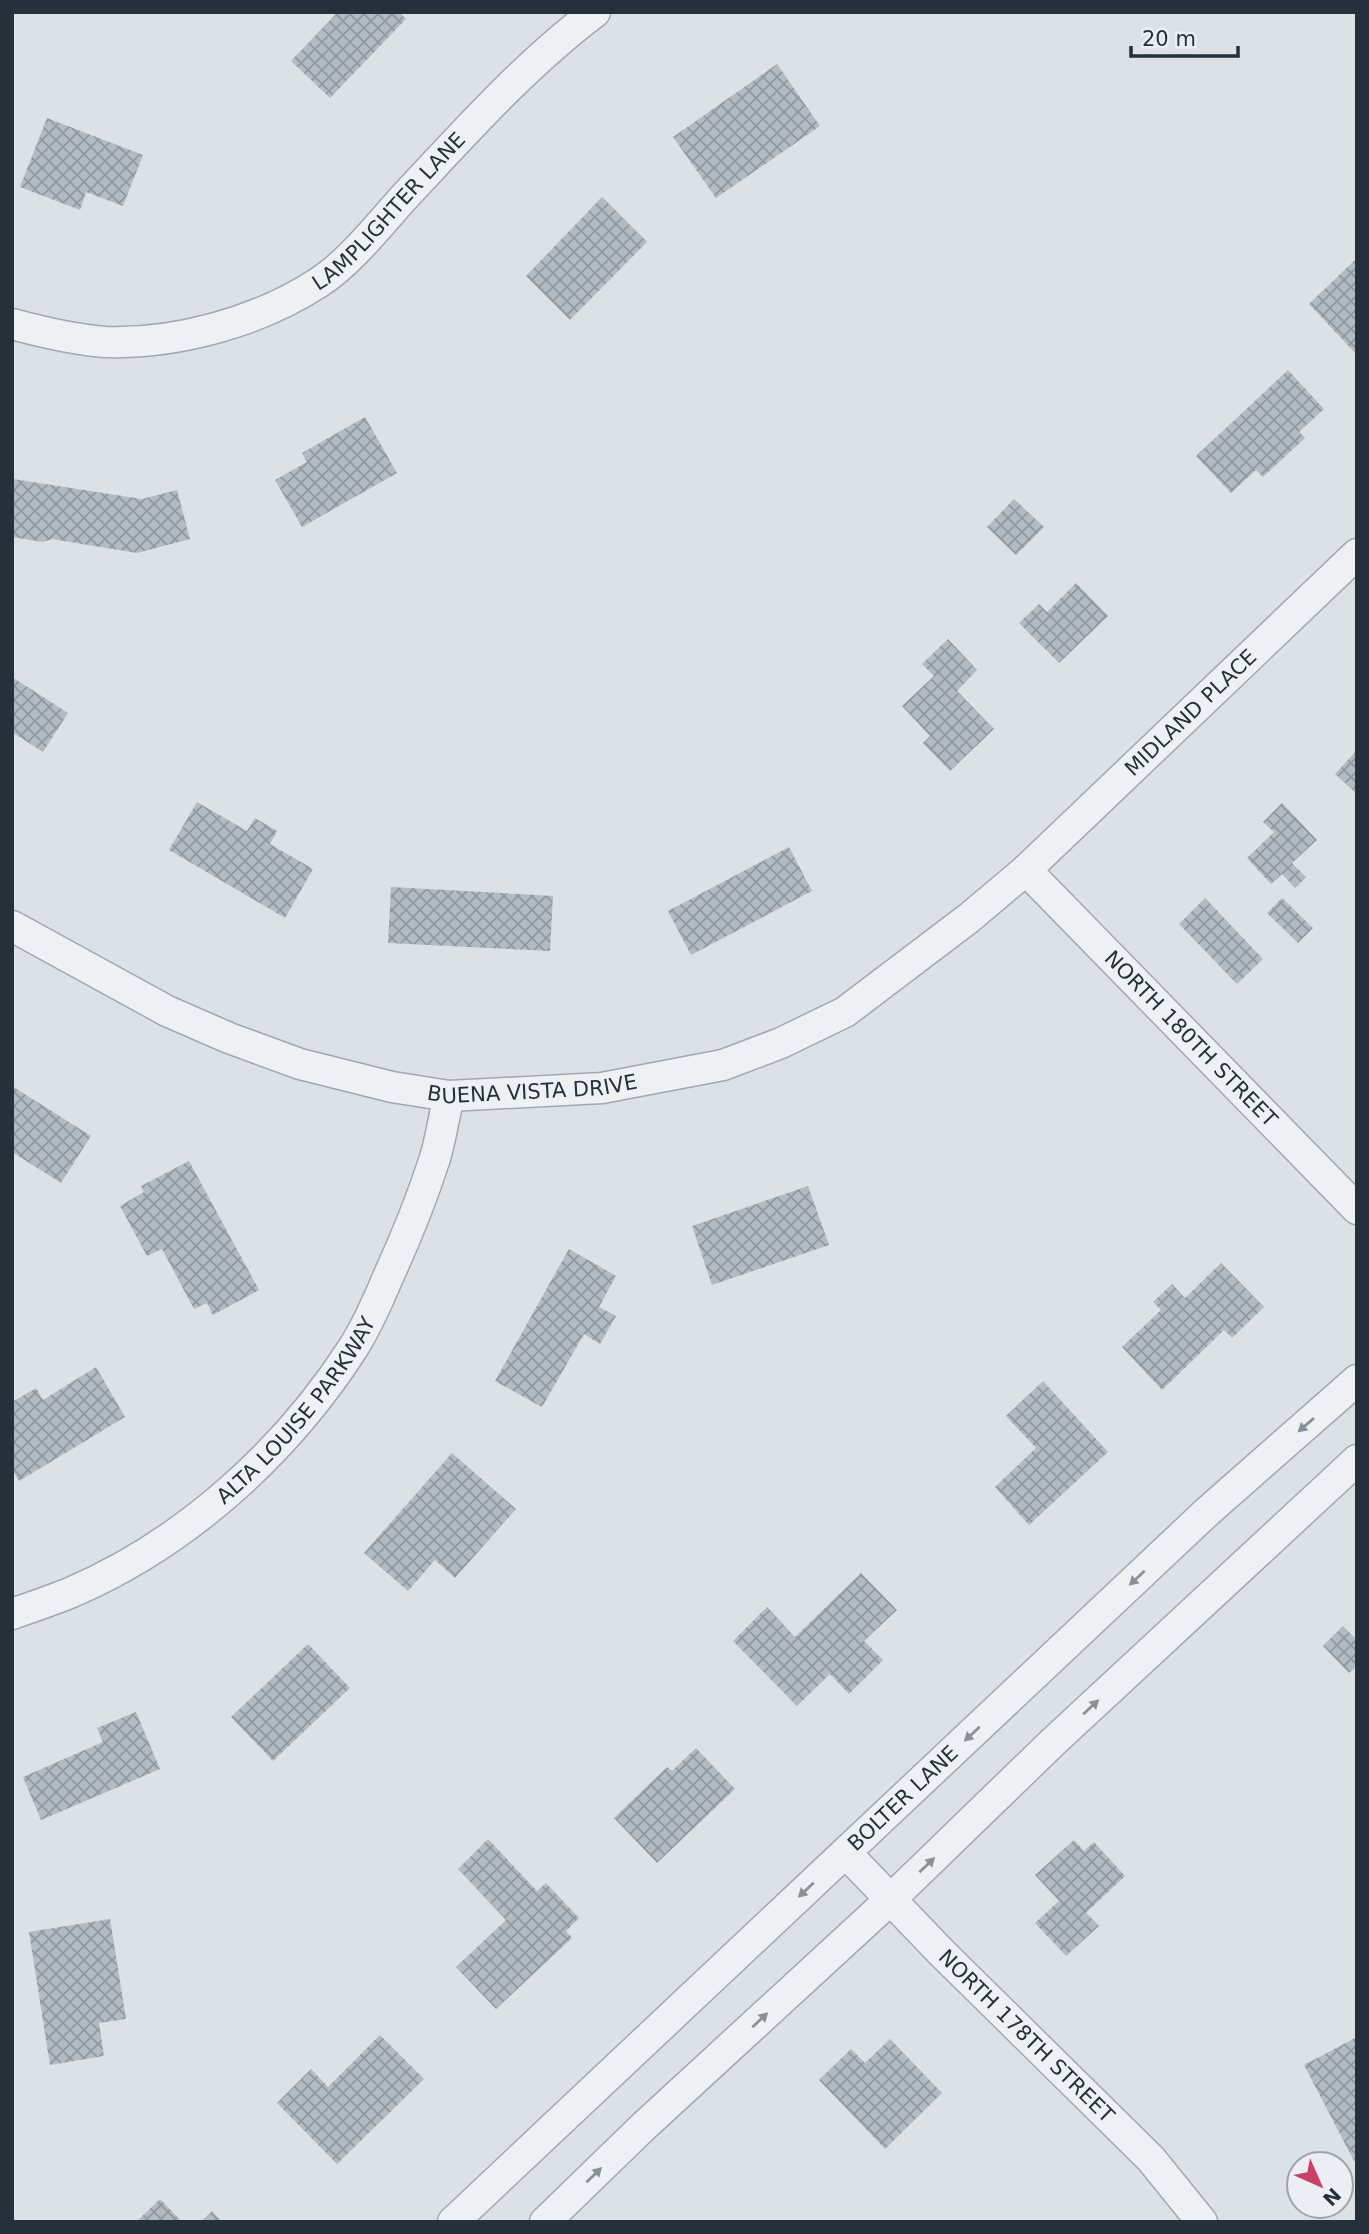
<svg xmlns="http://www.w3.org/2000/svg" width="1369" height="2234" viewBox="0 0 1369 2234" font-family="'DejaVu Sans',sans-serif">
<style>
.building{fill:url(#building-cross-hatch)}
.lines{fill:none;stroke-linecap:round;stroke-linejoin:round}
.street-casing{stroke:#a2a8af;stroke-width:33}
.street{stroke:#eef1f4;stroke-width:30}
.oneway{fill:#8a9098}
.labels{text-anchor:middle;stroke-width:5;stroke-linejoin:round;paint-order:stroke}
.street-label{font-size:21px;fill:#26303b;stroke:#ebeff4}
</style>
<defs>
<pattern id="building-cross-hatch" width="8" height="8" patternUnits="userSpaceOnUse" patternTransform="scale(1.75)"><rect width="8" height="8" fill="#b3bbc2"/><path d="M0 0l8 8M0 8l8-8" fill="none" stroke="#91989f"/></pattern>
</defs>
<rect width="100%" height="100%" fill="#dce1e6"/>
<!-- building -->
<g class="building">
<path d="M338,12H399L406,19L330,98L291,61Z"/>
<path d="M777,64L820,126L716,198L673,137Z"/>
<path d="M47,118L143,155L123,206L86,192L80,210L20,187Z"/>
<path d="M602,197L647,242L570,320L526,276Z"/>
<path d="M1357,258V355L1309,304Z"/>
<path d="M1288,370L1324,409L1299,432L1305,438L1263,477L1256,470L1231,493L1196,456Z"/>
<path d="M365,417L397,473L302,527L275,480L307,462L302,453Z"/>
<path d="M13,479L142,499L177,490L190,539L137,553L52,539L43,542L12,537Z"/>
<path d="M1014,499L1044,527L1016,555L987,527Z"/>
<path d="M1076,583L1108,616L1059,663L1019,623L1039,604L1047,612Z"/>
<path d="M948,639L977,670L957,691L994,729L950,771L923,743L930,736L902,706L934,676L922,664Z"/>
<path d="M12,677L68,713L43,752L12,732Z"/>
<path d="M1357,750V794L1335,774Z"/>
<path d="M197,802L247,831L255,818L277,831L270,844L313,869L285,918L169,850Z"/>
<path d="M1282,803L1317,840L1292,863L1306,877L1295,888L1282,874L1271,884L1247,858L1274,832L1263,822Z"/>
<path d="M789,847L812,891L691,955L668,911Z"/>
<path d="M391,887L553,896L550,951L388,943Z"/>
<path d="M1205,898L1263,959L1237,984L1179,924Z"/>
<path d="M1282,898L1313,928L1298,943L1267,913Z"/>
<path d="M12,1086L91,1136L61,1183L12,1152Z"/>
<path d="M189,1161L259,1290L213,1315L207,1303L194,1309L162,1249L147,1256L120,1206L144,1192L141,1186Z"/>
<path d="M808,1186L829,1245L712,1285L692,1226Z"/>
<path d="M569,1249L616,1276L599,1307L616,1316L600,1344L584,1334L542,1407L495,1381Z"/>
<path d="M1221,1263L1264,1307L1232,1338L1224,1330L1162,1390L1122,1347L1161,1310L1153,1302L1172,1284L1185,1298Z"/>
<path d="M96,1367L125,1417L19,1481L12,1469V1402L36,1388L43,1400Z"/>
<path d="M1043,1381L1108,1452L1029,1525L995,1487L1036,1448L1006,1416Z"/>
<path d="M452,1453L516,1509L455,1578L435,1560L408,1591L364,1553Z"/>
<path d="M861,1573L897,1610L864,1641L883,1660L849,1694L830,1674L797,1706L733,1641L767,1607L795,1637Z"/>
<path d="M1343,1626L1357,1640V1666L1349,1673L1323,1646Z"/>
<path d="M308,1644L350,1688L273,1761L231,1717Z"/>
<path d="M136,1712L160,1769L41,1820L23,1777L103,1742L97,1728Z"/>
<path d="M696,1748L735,1789L657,1863L614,1818L667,1767L672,1771Z"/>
<path d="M488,1839L537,1891L546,1883L579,1918L566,1931L572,1938L496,2009L456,1967L506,1920L458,1869Z"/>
<path d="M1074,1840L1084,1851L1094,1842L1125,1876L1086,1913L1099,1926L1066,1956L1035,1923L1059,1901L1035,1875Z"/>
<path d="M110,1919L126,2019L99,2023L104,2056L50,2065L29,1932Z"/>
<path d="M380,2035L424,2079L337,2164L277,2103L311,2069L328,2087Z"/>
<path d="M1357,2037V2160L1354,2161L1304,2065Z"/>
<path d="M890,2039L942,2093L885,2149L819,2080L851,2049L865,2063Z"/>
<path d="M160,2199L182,2222H136Z"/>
<path d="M212,2211L222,2222H201Z"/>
</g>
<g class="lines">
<defs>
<g id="street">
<path id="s1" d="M12,324C42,332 75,340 106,342C177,344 258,322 318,283C351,262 381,222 408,193C467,130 526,64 595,12"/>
<path id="s2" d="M1026,870L1357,1209"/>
<path id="s3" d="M12,926L167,1011L229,1038L300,1064L392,1087L449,1096L602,1088L723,1065L781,1043L845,1012L969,918L1026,870L1357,554"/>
<path id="s4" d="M12,1614C32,1607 53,1600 72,1592C186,1543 286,1452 353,1348C367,1326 378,1301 388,1277C406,1238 422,1198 435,1158C441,1138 444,1116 449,1096"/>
<path id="s5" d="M846,1853L941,1952L1151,2159L1202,2222"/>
<path id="s6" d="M453,2222L1207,1512L1357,1380"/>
<path d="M545,2222L643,2127L892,1898L1052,1743L1357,1460"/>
</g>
</defs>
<!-- street casing -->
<use href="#street" class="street-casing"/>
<!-- street -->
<use href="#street" class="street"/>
</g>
<!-- one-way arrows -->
<defs><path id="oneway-solid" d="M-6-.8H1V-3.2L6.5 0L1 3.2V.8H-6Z" transform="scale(1.75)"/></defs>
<g class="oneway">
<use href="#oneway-solid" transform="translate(1306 1425) rotate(139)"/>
<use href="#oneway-solid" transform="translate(1137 1578) rotate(137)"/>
<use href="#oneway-solid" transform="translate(1091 1707) rotate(-43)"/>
<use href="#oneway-solid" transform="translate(972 1734) rotate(137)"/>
<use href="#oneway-solid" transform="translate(927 1865) rotate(-44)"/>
<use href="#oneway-solid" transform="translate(806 1890) rotate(137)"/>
<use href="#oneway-solid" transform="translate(760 2020) rotate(-43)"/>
<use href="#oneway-solid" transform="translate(594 2175) rotate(-44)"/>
</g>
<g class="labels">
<!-- street labels -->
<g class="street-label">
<text dy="7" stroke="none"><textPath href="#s1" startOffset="420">LAMPLIGHTER LANE</textPath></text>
<text dy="7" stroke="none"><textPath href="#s3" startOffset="1340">MIDLAND PLACE</textPath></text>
<text dy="7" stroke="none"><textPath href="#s2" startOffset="236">NORTH 180TH STREET</textPath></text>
<text dy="7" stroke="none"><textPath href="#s3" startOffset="556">BUENA VISTA DRIVE</textPath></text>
<text dy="7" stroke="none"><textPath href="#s4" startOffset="357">ALTA LOUISE PARKWAY</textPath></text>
<text dy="7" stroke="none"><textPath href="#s6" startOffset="618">BOLTER LANE</textPath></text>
<text dy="7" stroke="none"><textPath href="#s5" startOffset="257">NORTH 178TH STREET</textPath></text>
</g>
</g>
<!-- border -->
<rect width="1369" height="2234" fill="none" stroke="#26303b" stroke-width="28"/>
<!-- north arrow -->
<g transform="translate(1320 2185) rotate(135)"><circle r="33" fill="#ebeff4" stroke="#9ca3aa" stroke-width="2"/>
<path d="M0-5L12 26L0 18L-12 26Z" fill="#c94265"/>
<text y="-10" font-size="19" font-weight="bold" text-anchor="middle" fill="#26303b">N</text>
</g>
<!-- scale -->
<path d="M1131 46v10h107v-10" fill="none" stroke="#26303b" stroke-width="3.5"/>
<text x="1142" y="46" font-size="21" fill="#26303b" stroke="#ebeff4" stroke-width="5" paint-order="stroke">20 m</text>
</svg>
